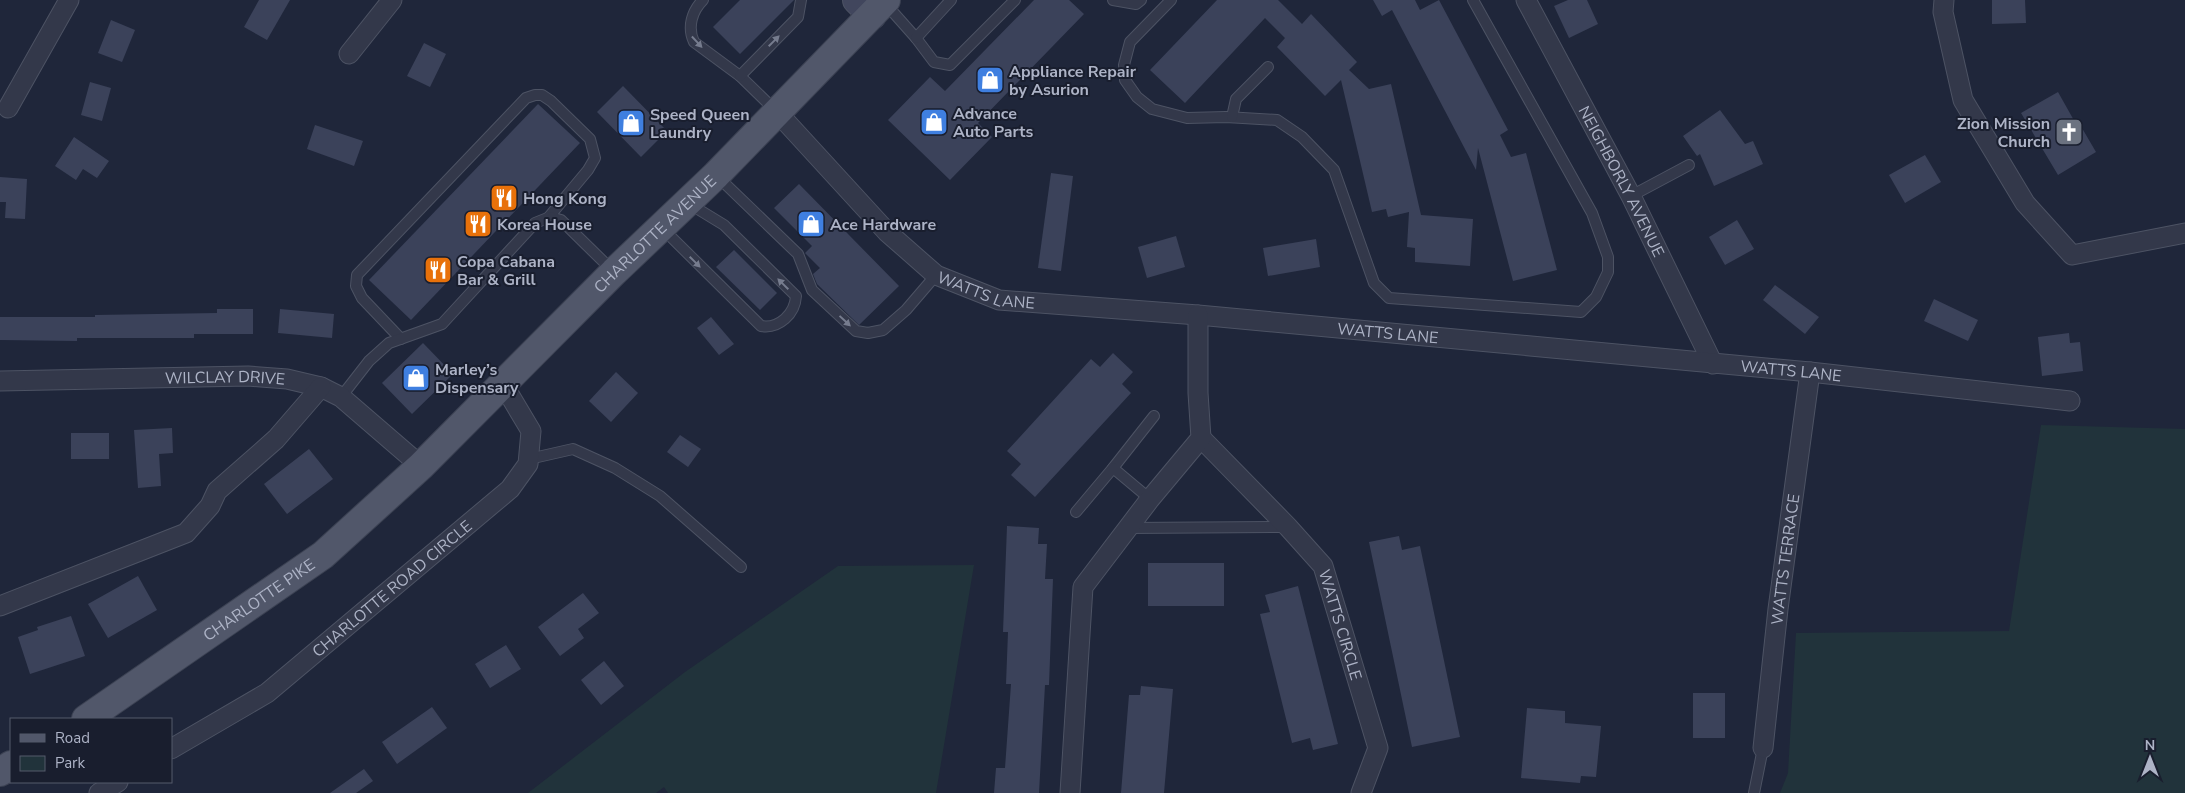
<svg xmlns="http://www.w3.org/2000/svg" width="2185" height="793" viewBox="0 0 2185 793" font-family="'Nunito Sans',sans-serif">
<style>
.green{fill:#21333b}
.building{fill:#3b425a}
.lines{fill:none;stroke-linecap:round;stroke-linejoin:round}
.lane-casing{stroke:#4d5364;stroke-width:12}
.street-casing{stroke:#4d5364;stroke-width:21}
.secondary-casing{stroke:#4d5364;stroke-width:30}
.primary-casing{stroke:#3c4253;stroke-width:30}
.lane{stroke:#33384a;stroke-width:10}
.street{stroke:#33384a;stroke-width:19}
.secondary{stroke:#41465d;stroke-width:28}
.primary{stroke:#51576a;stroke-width:28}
.oneway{fill:#767c8e}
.labels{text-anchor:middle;stroke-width:4;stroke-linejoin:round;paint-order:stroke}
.poi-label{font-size:16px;font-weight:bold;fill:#adb3c6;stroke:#191e2e;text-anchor:start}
.street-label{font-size:16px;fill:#adb3c6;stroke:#191e2e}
</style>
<rect width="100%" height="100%" fill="#1f263a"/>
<!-- green -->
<g class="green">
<path d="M2041,425L2185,429V793H1780L1788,773L1796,633L2009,631Z"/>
<path d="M974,565L936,793H668L664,787L656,793H528L685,672L838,566Z"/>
</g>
<!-- building -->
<g class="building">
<path d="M259,0H290L267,40L244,27Z"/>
<path d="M740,0H794L740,54L713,27Z"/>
<path d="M1034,0H1069L1084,14L978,123L992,137L950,180L888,120L930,77L945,91Z"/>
<path d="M1217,0H1278L1302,24L1311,14L1357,62L1349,70L1369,89L1391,84L1421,215L1473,219L1470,266L1415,262V248L1407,247L1409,212L1388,217L1386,209L1372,212L1341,80L1325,96L1277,47L1285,38L1265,18L1185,103L1150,70Z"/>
<path d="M1373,0H1415L1420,10L1439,0L1508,130L1500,135L1511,157L1526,153L1557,270L1513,281L1478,148L1476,170L1392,10L1382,16Z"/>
<path d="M1568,0H1587L1598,24L1569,38L1554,6Z"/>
<path d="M1992,0H2025L2026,23L1992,24Z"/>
<path d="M111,20L135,30L122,62L98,53Z"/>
<path d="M424,43L446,54L430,87L407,76Z"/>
<path d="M90,82L111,88L102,121L81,115Z"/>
<path d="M623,86L667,131L641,157L597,112Z"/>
<path d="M2058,92L2076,124L2079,123L2096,152L2058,175L2021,113Z"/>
<path d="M538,104L580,143L411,320L369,280Z"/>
<path d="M1720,110L1745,144L1753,141L1763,164L1714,186L1700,154L1697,156L1683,136Z"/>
<path d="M315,125L363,141L354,166L307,149Z"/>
<path d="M74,137L109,161L97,178L83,169L76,180L55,166Z"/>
<path d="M1925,155L1941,182L1905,203L1889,175Z"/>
<path d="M1051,173L1073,176L1061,271L1038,268Z"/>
<path d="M0,177L27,179L25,219L5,218L6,202H0Z"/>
<path d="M799,184L899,286L859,325L817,284L813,274L820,268L805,253L812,246L774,208Z"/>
<path d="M1737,220L1754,249L1725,265L1709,237Z"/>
<path d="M1176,236L1185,267L1147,278L1138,247Z"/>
<path d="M1316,239L1320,267L1268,276L1263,248Z"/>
<path d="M734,250L777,293L760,310L716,267Z"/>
<path d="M1775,285L1819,317L1805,334L1763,300Z"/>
<path d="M1934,299L1978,320L1968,341L1924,321Z"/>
<path d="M217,309H253V334H194V338H77V341L0,340V317H95V315L217,313Z"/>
<path d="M280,309L334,314L332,338L278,333Z"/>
<path d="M711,317L734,344L719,355L697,328Z"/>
<path d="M2069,333L2070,343L2080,342L2083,371L2042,376L2038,337Z"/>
<path d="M423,343L453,374L412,414L382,383Z"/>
<path d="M1113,353L1133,372L1122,384L1131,393L1035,497L1011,475L1021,464L1007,451L1091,359L1100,367Z"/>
<path d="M616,372L638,393L611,422L589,401Z"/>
<path d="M172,428L173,453L159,454L161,486L138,488L134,430Z"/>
<rect x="71" y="433" width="38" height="26"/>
<path d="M680,435L701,449L688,467L667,452Z"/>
<path d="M309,449L333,479L287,514L264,484Z"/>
<path d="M1007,526L1039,528L1038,544H1047L1045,579H1053L1049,685H1045L1039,793H994L996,768H1005L1011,684H1006L1008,632H1003Z"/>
<path d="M1399,536L1402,550L1420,546L1460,737L1412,747L1369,542Z"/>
<rect x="1148" y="563" width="76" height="43"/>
<path d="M138,576L157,610L108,638L88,604Z"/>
<path d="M1298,586L1338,744L1313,750L1310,738L1292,743L1260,614L1270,612L1265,595Z"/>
<path d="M583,593L599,613L578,629L584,638L560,656L538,627Z"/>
<path d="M71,616L85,656L30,674L18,637L38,630L37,627Z"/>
<path d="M506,645L521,669L490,688L475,664Z"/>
<path d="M604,661L624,686L601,705L581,680Z"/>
<path d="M1141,686L1173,689L1164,793H1121L1129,695H1140Z"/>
<rect x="1693" y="693" width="32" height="45"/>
<path d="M432,707L447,728L397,764L382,742Z"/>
<path d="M1527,708L1565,711V723L1601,726L1596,777L1581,776L1580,783L1521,778Z"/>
<path d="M364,769L373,781L356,793H330Z"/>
</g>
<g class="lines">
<defs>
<g id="lane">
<path d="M703,0C692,11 687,27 694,42L740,76L776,111"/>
<path d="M1113,0L1136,4L1141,0"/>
<path d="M1171,0L1130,42L1124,65L1125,80L1137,97L1152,109L1187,118L1226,117L1277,120L1302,137L1334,170L1374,283L1389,298L1581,312L1596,297L1608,272V257L1592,213L1473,0"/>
<path d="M884,2L916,38L934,62L950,65L1015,0"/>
<path d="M916,38L951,0"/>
<path d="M740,76L798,17L801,0"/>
<path d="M1232,117L1236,99L1268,67"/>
<path d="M717,176L798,254L812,290L856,331L868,333L883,330L906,310L936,275"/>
<path d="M1631,196L1689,165"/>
<path d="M662,228L761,326C779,329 795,314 796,296L724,225L688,203"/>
<path d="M401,339L362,298L356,286L357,275L526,98L535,95H542L551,101L590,139L595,158L588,170L548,218"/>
<path d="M341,397L369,361L389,343L442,324L535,223L550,217L561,220L613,271"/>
<path d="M529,459L573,449L615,468L660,496L741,567"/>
<path d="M1113,468L1154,416"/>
<path d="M1076,512L1113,468L1150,499"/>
<path d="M1128,528L1287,527"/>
<path d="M1754,793L1763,748"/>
</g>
<g id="street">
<path id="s1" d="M1526,0L1631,196L1713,364"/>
<path d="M1944,0L1943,12L1963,100L2025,203L2072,255L2185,233"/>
<path d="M349,54L392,0"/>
<path d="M8,108L69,0"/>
<path id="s2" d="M777,112L887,232L936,275L999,300L1198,315L1810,372L2070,401"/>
<path id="s3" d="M0,381L248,376L287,379L321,387L341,397L421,466"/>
<path id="s4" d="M1201,438L1288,527L1323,566L1378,748L1361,793"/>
<path d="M0,606L186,533L210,506L217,491L276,439L321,387"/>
<path id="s5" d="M1763,748L1778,609L1810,372"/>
<path id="s6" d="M171,749L267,693L510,489L528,464L531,431L503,384"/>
<path d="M99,793L118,782"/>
<path d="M1070,793L1083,587L1150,499L1201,438L1198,393V315"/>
</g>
<path id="secondary" d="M857,0L872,15"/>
<g id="primary">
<path id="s7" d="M86,719L323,555L421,466L614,272L716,175L886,0"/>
<path d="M0,772L11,765"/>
</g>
</defs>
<!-- lane casing -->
<use href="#lane" class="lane-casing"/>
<!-- street casing -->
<use href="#street" class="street-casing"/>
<!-- secondary casing -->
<use href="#secondary" class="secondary-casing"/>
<!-- primary casing -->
<use href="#primary" class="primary-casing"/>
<!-- lane -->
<use href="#lane" class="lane"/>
<!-- street -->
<use href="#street" class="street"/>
<!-- secondary -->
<use href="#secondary" class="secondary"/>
<!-- primary -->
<use href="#primary" class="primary"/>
</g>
<!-- one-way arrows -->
<defs><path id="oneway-solid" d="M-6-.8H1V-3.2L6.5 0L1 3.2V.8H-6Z" transform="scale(1.25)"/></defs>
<g class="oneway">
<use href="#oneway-solid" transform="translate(774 41) rotate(-45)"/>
<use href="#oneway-solid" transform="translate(697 42) rotate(47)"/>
<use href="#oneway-solid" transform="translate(695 262) rotate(45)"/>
<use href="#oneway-solid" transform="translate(783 284) rotate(-135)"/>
<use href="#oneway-solid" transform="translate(845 321) rotate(43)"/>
</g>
<!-- icons -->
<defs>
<symbol id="shop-square" viewBox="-11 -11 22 22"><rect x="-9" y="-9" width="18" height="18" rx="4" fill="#3f7fe0" stroke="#191e2e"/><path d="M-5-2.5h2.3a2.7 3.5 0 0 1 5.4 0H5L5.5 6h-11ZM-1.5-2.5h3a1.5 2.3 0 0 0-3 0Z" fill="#fff"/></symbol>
<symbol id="church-square" viewBox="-11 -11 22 22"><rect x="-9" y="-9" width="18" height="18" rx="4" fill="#6b7280" stroke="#191e2e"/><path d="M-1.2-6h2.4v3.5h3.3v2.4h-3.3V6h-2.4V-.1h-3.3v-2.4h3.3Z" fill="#fff"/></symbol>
<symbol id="restaurant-square" viewBox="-11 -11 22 22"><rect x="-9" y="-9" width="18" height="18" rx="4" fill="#e8710a" stroke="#191e2e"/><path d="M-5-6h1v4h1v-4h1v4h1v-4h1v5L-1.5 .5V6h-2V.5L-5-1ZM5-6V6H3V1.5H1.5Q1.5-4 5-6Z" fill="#fff"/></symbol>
</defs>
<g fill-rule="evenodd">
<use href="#shop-square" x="974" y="64" width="32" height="32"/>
<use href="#shop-square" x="918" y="106" width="32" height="32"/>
<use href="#shop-square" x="615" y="107" width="32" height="32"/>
<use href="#church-square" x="2053" y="116" width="32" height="32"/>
<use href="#restaurant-square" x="488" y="182" width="32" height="32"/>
<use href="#restaurant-square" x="462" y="208" width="32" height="32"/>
<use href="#shop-square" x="795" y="208" width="32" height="32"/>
<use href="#restaurant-square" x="422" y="254" width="32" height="32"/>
<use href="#shop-square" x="400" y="362" width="32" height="32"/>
</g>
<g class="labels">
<!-- poi labels -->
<g class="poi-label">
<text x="1009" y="77">Appliance Repair<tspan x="1009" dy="18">by Asurion</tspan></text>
<text x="953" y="119">Advance<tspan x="953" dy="18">Auto Parts</tspan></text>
<text x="650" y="120">Speed Queen<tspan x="650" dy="18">Laundry</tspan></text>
<text x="2050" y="129" text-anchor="end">Zion Mission<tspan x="2050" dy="18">Church</tspan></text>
<text x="523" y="204">Hong Kong</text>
<text x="497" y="230">Korea House</text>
<text x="830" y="230">Ace Hardware</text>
<text x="457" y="267">Copa Cabana<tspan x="457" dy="18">Bar &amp; Grill</tspan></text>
<text x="435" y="375">Marley’s<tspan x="435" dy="18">Dispensary</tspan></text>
</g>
<!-- street labels -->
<g class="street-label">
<text dy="6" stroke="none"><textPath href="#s1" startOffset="205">NEIGHBORLY AVENUE</textPath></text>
<text dy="6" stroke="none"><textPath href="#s7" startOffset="750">CHARLOTTE AVENUE</textPath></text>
<text dy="6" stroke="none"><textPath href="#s2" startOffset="281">WATTS LANE</textPath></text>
<text dy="6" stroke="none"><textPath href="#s2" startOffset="686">WATTS LANE</textPath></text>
<text dy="6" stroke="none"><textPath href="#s2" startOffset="1091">WATTS LANE</textPath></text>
<text dy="6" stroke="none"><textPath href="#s3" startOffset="225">WILCLAY DRIVE</textPath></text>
<text dy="6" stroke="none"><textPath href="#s5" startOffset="190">WATTS TERRACE</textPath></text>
<text dy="6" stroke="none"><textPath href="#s6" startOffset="274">CHARLOTTE ROAD CIRCLE</textPath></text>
<text dy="6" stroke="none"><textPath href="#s7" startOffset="210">CHARLOTTE PIKE</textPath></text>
<text dy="6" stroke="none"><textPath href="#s4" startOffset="238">WATTS CIRCLE</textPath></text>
</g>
</g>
<!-- legend -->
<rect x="10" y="718" width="162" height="65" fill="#191e2e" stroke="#545a6b"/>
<rect x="20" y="734" width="25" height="8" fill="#51576a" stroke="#545a6b"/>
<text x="55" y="743" font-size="15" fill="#adb3c6">Road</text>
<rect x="20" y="756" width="25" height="15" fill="#21333b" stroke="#545a6b"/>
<text x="55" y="768" font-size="15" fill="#adb3c6">Park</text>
<!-- north arrow -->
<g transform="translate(2150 758)" stroke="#191e2e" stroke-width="4" paint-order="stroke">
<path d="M0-4L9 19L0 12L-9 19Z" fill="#adb3c6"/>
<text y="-8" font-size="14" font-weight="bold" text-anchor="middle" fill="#adb3c6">N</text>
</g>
</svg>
